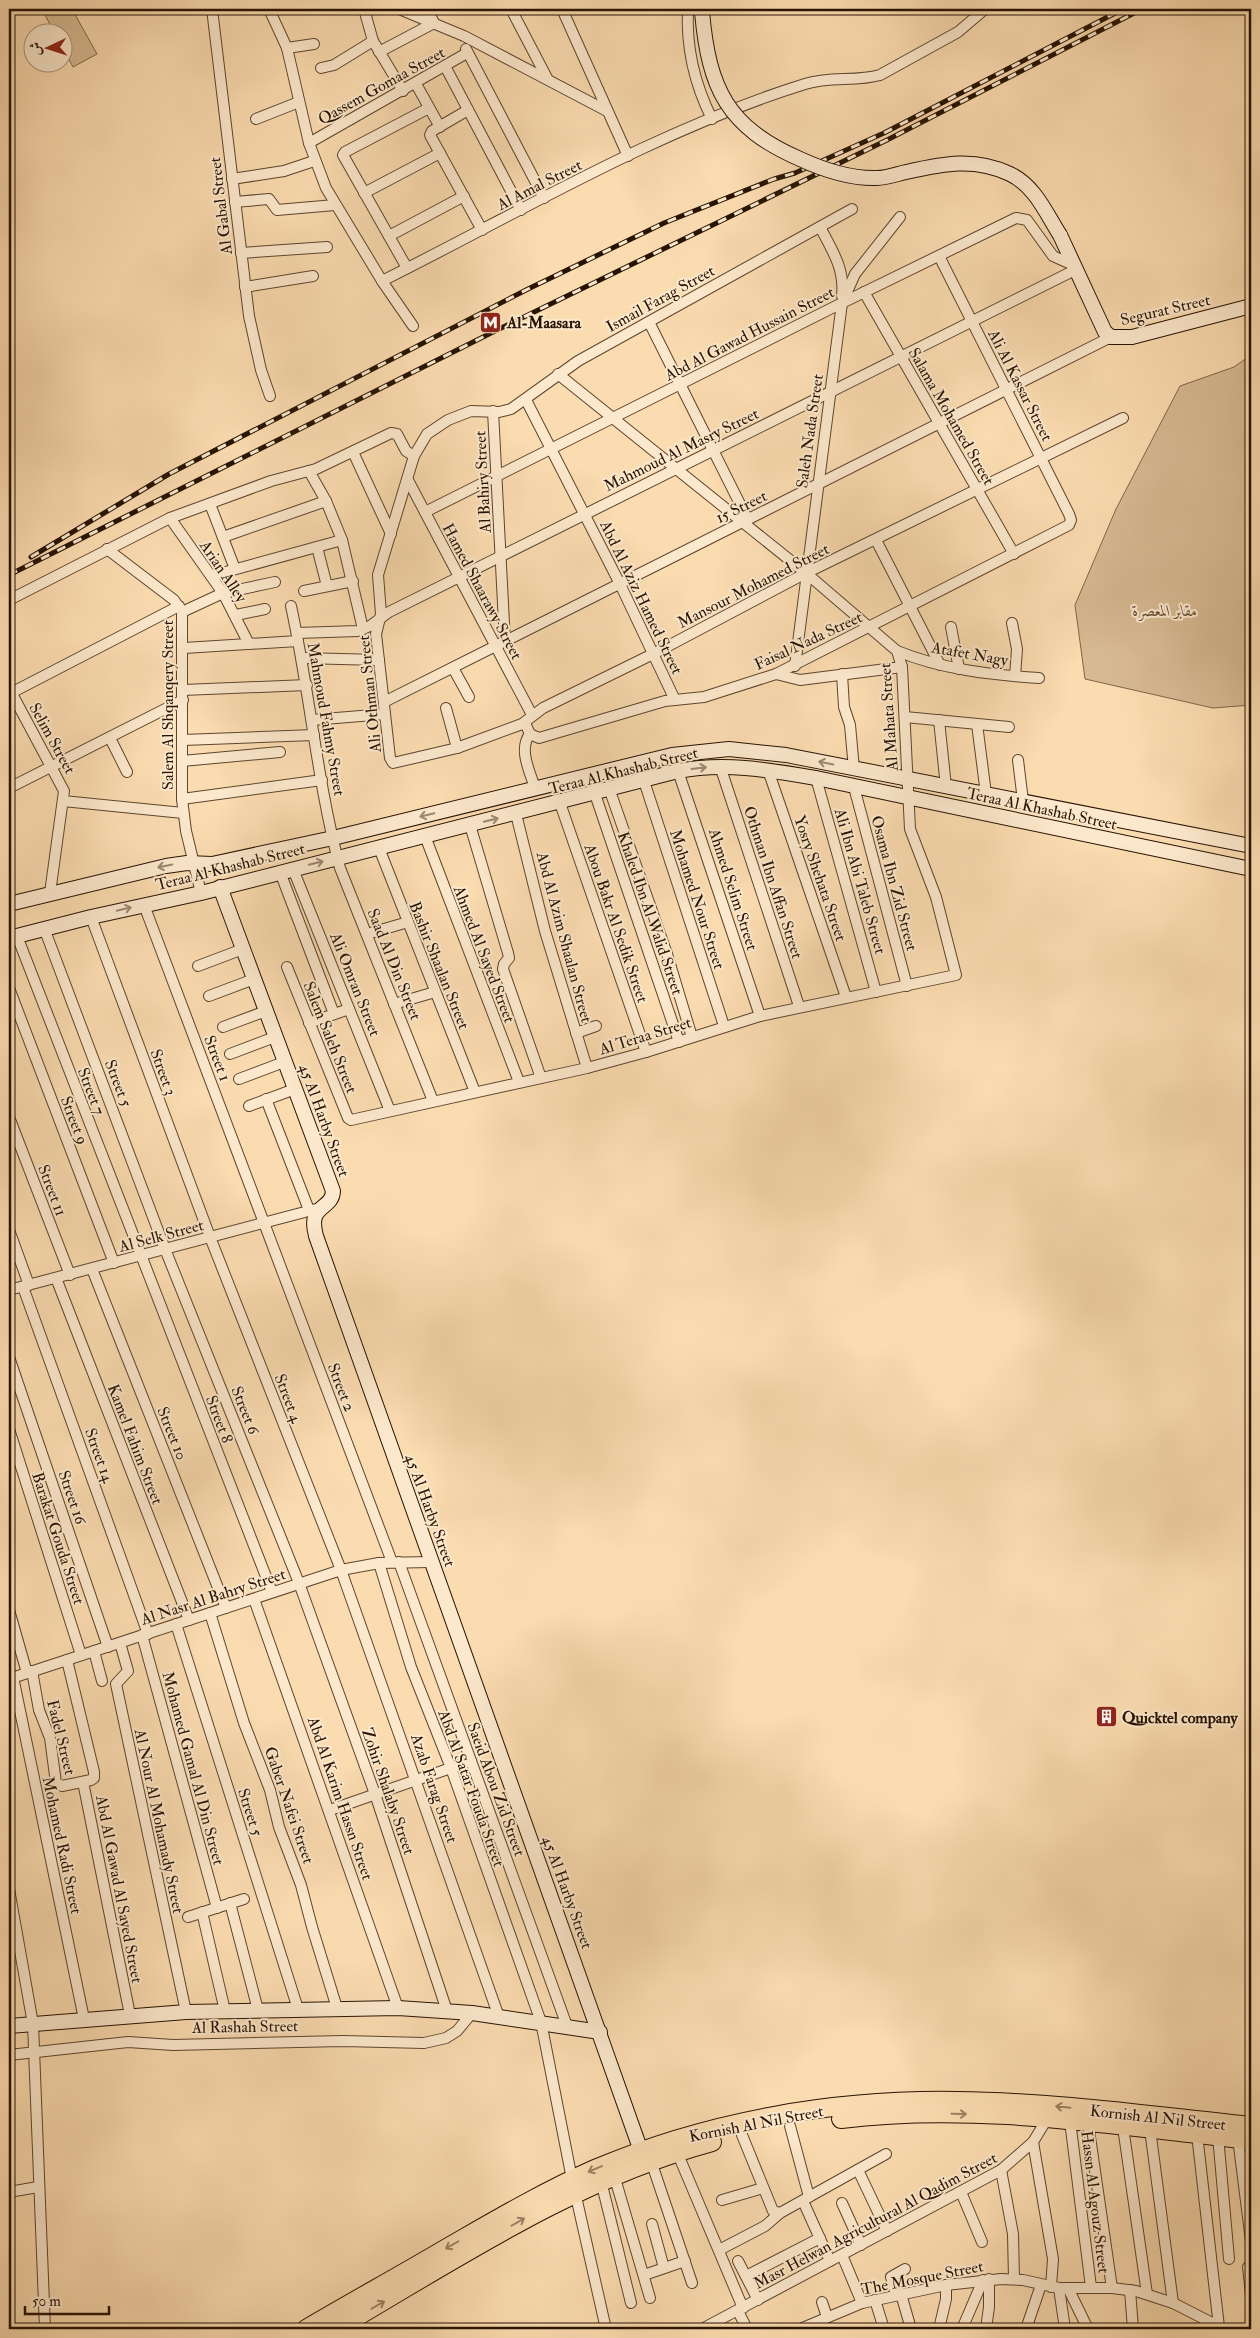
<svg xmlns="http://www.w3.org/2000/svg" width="1260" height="2338" viewBox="0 0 1260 2338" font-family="'IM FELL Double Pica',Amiri,serif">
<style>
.green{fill:#d7b992;stroke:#7f664a}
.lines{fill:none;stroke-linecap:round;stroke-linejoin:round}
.street-casing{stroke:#5c452e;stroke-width:12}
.secondary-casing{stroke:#271302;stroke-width:16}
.highway-casing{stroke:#271302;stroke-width:20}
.street{stroke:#fce8cc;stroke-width:10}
.secondary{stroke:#fce8cc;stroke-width:14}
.highway{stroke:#fbdbb0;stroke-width:18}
.rail-casing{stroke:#271302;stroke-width:5}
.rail{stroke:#fce8cc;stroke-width:3;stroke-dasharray:9;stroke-linecap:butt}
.secondary-bridge-casing{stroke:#271302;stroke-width:16;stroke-linecap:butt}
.secondary-bridge{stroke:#fce8cc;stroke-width:14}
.oneway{stroke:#9c8871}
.oneway2{stroke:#9c8162}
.labels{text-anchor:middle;stroke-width:4;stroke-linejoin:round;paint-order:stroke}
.street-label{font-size:16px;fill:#271302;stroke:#fce8cc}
.poi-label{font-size:16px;font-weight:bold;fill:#271302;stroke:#fce8cc;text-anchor:start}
.park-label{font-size:16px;font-style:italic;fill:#654d34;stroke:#fce8cc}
</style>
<rect width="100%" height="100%" fill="#fbdbb0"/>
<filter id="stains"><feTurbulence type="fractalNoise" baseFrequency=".004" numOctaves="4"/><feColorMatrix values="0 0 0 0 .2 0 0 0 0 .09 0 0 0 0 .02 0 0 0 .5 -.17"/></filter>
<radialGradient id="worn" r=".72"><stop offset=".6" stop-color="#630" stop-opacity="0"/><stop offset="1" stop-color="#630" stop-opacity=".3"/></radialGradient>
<!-- green -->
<g class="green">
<path d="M56,9H72L97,54L73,67L63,48L62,32H54L45,15Z"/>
<path d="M1251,355V705L1213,708L1085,679L1075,605L1116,509L1180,386L1234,367Z"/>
</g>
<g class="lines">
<defs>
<g id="street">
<path d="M212,9L249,316L261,370L270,396"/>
<path d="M269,9L287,48L309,143L326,188L382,281L413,326"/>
<path d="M364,9L373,41L403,91"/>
<path d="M399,9L464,36L607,111"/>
<path d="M511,9L547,78"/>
<path d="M562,9L628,156"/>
<path d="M688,9C686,47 695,85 712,119"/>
<path d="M287,48L314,44"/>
<path d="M466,49L544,198"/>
<path d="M379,52L434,23L427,9"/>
<path d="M445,66L521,210"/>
<path d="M321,68L334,65L373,41"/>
<path d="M416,84L440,127"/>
<path d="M468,110L432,131L430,135L482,230"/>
<path d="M256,119L299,102"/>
<path d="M309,143L467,53"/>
<path d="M232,179L284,171L314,161"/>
<path d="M364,193L440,153"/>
<path d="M235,202L269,199L277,210L335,205"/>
<path d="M852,209L578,361L511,409L499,412L471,411L448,420L427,434L414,456L378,575L381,614L376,634L390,758L393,763L457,748L522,724L543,708L653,654L806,573L1123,418"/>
<path d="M820,227C832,250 845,269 842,296"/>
<path d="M389,236L464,196"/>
<path d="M241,253L327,247"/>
<path d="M407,268L343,155L345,152L429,108"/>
<path d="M382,281C520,212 657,130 805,84C830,76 856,82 880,75L958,32L985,9"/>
<path d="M245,287L313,276"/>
<path d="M864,292L1014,554"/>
<path d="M649,322L748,520"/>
<path d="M526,400L620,584L675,700"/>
<path d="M493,411L505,642"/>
<path d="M353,452L391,534"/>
<path d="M309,471L326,501L342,540L363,629"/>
<path d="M408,480L532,715"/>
<path d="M210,504L235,569"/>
<path d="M425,512L842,303L1016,218L1027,220L1053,256L1073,265"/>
<path d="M170,518L223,593L249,644"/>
<path d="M223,537L326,501"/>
<path d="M876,540L940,665"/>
<path d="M317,547L327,586"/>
<path d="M107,549L174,600L182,612V799L186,831L201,893"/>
<path d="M211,576L342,540"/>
<path d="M304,591L353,581"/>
<path d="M9,600L170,518L271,481L316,469L391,433L397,434L406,451L414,456"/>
<path d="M291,606C310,693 317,782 340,868L433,1101"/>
<path d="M182,612L223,593L275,582"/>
<path d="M236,615L265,609"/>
<path d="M1012,623L1017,649L1015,676"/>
<path d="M951,627L959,669"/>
<path d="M297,633L358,631L370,626L389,612L1075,270"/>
<path d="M184,648L298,641"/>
<path d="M897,651C941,669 991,675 1039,678"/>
<path d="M302,658L379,660"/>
<path d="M795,666L842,303L855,274L900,217"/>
<path d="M453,668L469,697"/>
<path d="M776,674L800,680L902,667"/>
<path d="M842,674L844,707L850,725L854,769"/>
<path d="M9,688L64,791L50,893"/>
<path d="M183,690L307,685"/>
<path d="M9,694L179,606"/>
<path d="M384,702L1111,337"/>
<path d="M446,708L457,748"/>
<path d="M905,717L1009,727"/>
<path d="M312,720L385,714"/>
<path d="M939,720L946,787"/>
<path d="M525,723L530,734L539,738L665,701L704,697L776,674L1069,525L1071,520L1069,514L939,256"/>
<path d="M977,724L986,794"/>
<path d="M530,734C518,749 530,772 535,788"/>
<path d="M110,738L127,772"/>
<path d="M183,740L314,735"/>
<path d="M1018,760L1023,801"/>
<path d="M182,761L280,752"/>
<path d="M720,766L799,1006"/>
<path d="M768,770L846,997"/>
<path d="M678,771L760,1016"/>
<path d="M816,778L876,992"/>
<path d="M644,781L724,1026"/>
<path d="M854,787L907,986"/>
<path d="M9,788L183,700"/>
<path d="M610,791L667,954L692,1037"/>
<path d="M595,794L679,1042"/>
<path d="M182,799L322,780"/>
<path d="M63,801L183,813"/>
<path d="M560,803L646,1052"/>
<path d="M516,814L545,931L587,1068"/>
<path d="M470,825L508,953L509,958L504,964L503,969L541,1078"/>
<path d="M425,836L519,1082"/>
<path d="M379,848L475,1092"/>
<path d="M293,869L390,1111"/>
<path d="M280,872L334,1014"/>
<path d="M144,905L392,1562"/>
<path d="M91,917L210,1237L341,1570L499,2017"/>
<path d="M44,928L165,1249L299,1583L375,1794L447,2011"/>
<path d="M367,934L408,922"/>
<path d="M17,936L272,1592"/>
<path d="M198,966L243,949"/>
<path d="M287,967L348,1118L351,1120L587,1068L646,1052L760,1016L956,975L936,897L910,829L902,667L897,651L806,573L558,374"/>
<path d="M9,988L114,1263"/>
<path d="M209,996L254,979"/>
<path d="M394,1004L435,992"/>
<path d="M309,1023L349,1009"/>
<path d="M223,1027L266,1011"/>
<path d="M576,1033L596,1026"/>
<path d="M230,1054L275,1037"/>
<path d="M239,1079L284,1062"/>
<path d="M266,1099L309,1210"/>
<path d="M249,1106L295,1089"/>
<path d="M9,1117L70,1275"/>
<path d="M9,1230L29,1285"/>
<path d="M92,1269L226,1608"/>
<path d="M56,1278L189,1620"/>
<path d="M23,1287L148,1634"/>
<path d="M9,1290L320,1208"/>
<path d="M9,1357L108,1647"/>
<path d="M9,1429L81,1655"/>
<path d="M399,1562L567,2026"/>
<path d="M379,1563L411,1667L451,1768L541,2022L572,2179"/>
<path d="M254,1599L398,2008"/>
<path d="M9,1610L27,1673"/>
<path d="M210,1613L244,1723L270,1790L279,1827L301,1885L312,1927L337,2008"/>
<path d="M176,1624L298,2009"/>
<path d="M142,1635L217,1908"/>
<path d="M120,1643L128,1671L116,1684L186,2012"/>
<path d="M94,1651L102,1681"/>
<path d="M32,1671L39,1710L50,1738L56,1783L62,1786L91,1780L94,1778V1772L67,1660"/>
<path d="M13,1677L84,2019"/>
<path d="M9,1679L341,1570L379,1563L431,1562"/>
<path d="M83,1782L130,2015"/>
<path d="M330,1810L471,1761"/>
<path d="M9,1889L33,2024L45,2329"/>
<path d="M230,1903L258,2010"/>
<path d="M202,1912L225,2011"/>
<path d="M188,1917L244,1899"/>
<path d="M9,2055L128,2042L173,2045L343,2041L424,2043L446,2038L457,2031L472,2013"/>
<path d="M1070,2121L1091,2287"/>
<path d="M1088,2123L1112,2288"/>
<path d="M790,2126L809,2197"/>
<path d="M1123,2127L1147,2294"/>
<path d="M1150,2129L1173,2303"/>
<path d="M1197,2134L1219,2327L1214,2329"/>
<path d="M742,2135L773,2211L780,2213"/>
<path d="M1218,2136L1229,2259"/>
<path d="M1238,2138L1251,2241"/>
<path d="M1033,2142L1053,2259L1051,2287"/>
<path d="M677,2152L743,2308"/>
<path d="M651,2161L692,2283"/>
<path d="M858,2170L887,2231"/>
<path d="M1001,2170L1013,2234L1014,2279"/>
<path d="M614,2175L650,2298"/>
<path d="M601,2181L631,2303"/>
<path d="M9,2192L38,2187"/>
<path d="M575,2192L606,2329"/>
<path d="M961,2192L982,2242"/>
<path d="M722,2200L763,2188"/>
<path d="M803,2201L830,2261"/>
<path d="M842,2203L861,2245"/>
<path d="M652,2224L664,2268"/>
<path d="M719,2250L765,2226L780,2213L886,2154"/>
<path d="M842,2255L862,2303"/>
<path d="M738,2261L758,2300"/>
<path d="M1248,2267L1251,2294"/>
<path d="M644,2275L685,2261"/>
<path d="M746,2276L820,2238"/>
<path d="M1059,2288L1065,2329"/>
<path d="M1068,2288L1088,2329"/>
<path d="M1130,2290L1133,2329"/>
<path d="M901,2294L911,2329"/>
<path d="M896,2295L891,2277L905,2269"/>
<path d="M875,2300L884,2329"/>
<path d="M822,2302L827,2317"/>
<path d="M738,2311L747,2329"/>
<path d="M702,2329L1001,2170L1033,2142L1047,2119"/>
<path d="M800,2329L862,2303L946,2285L1001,2279L1023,2280L1059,2288H1112L1136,2291L1173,2303L1224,2329"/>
<path d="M939,2329L946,2299V2285"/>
<path d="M962,2329L983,2280"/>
<path d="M986,2329L989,2307V2279"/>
<path d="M1026,2329L1041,2285"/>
</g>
<g id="secondary">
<path d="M1060,235L1105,332L1111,337H1132L1251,306"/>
<path d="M220,887L333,1191C332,1211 307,1203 316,1236L641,2151"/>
<path d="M9,904L166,866L187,863L212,864L333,838L672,755L729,749L786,755L1251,846"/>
<path d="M9,938L91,917L201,893L678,771C725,762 769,770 816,778L1251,869"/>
<path d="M9,2026L186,2012L398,2008L472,2013L600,2032"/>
</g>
<g id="highway">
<path d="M841,2119C977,2102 1116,2126 1251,2140"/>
<path d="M306,2329C352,2302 399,2276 445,2249C494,2221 543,2192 595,2169C708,2121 834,2099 957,2101C1055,2102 1154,2116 1251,2126"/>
<path d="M336,2329C458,2258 575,2179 712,2142"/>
</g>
</defs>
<!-- street casing -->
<use href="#street" class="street-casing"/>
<!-- secondary casing -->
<use href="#secondary" class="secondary-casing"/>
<!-- highway casing -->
<use href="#highway" class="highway-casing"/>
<!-- street -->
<use href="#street" class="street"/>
<!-- secondary -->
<use href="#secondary" class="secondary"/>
<!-- highway -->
<use href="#highway" class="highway"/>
<defs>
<g id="rail">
<path d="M31,557L169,474L528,289L664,223L774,179L795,173L884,133L1123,9"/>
<path d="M9,575L495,331L887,140L1142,9"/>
</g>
</defs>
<!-- rail casing -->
<use href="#rail" class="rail-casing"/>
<!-- rail -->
<use href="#rail" class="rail"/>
<defs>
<path id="secondary-bridge" d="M702,12C709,89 727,127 800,159C824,170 850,179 877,178C886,178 897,174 906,172C943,164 974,157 1010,174C1035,186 1046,213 1060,235"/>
</defs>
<!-- secondary-bridge casing -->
<use href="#secondary-bridge" class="secondary-bridge-casing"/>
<!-- secondary-bridge -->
<use href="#secondary-bridge" class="secondary-bridge"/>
</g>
<!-- one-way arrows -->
<defs><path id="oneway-shaft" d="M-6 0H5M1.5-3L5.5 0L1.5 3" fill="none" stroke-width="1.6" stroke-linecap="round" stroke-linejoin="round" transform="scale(1.25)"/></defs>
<g class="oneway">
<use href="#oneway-shaft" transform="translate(826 763) rotate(-169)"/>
<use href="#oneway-shaft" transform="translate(699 768) rotate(-7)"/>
<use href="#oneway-shaft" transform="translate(427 815) rotate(166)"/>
<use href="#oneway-shaft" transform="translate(491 820) rotate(-14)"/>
<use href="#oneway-shaft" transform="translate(316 863) rotate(-14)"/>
<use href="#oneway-shaft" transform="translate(165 866) rotate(168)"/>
<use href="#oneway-shaft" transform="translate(124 909) rotate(-13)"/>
</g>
<g class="oneway2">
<use href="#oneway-shaft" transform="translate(1063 2107) rotate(-174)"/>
<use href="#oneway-shaft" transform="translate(959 2114) rotate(1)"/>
<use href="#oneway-shaft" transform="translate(595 2169) rotate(157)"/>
<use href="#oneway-shaft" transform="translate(518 2222) rotate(-30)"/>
<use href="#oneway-shaft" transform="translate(452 2245) rotate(150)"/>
<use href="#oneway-shaft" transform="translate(378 2305) rotate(-30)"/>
</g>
<!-- icons -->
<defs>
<symbol id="metro-square" viewBox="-11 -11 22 22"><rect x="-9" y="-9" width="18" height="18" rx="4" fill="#8f2418" stroke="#fce8cc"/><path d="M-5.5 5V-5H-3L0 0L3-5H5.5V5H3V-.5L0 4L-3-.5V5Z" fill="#fff"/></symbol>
<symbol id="building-square" viewBox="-11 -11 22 22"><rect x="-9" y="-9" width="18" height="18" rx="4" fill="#8f2418" stroke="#fce8cc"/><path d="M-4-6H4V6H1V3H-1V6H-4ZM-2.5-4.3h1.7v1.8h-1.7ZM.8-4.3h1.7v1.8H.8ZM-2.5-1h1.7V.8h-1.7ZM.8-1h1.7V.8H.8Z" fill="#fff"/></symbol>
</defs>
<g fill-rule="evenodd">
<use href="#metro-square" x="478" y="310" width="25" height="25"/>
<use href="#building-square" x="1094" y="1704" width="25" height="25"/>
</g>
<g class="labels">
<!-- street labels -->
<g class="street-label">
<text transform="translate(381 85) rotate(-29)" y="6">Qassem Gomaa Street</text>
<text transform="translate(539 184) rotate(-27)" y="6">Al Amal Street</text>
<text transform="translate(220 206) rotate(-97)" y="6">Al Gabal Street</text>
<text transform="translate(660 298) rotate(-29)" y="6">Ismail Farag Street</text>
<text transform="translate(1165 309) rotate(-13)" y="6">Segurat Street</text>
<text transform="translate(749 333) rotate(-27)" y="6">Abd Al Gawad Hussain Street</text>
<text transform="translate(1021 385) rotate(63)" y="6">Ali Al Kassar Street</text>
<text transform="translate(952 416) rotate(60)" y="6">Salama Mohamed Street</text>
<text transform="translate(809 431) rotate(-82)" y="6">Saleh Nada Street</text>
<text transform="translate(681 449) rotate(-26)" y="6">Mahmoud Al Masry Street</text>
<text transform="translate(482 482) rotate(-93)" y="6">Al Bahiry Street</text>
<text transform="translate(741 506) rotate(-26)" y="6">15 Street</text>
<text transform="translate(224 571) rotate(56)" y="6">Arian Alley</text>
<text transform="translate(753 585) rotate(-27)" y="6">Mansour Mohamed Street</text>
<text transform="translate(483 591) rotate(62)" y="6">Hamed Shaarawy Street</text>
<text transform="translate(642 597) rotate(64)" y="6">Abd Al Aziz Hamed Street</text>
<text transform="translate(808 640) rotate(-25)" y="6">Faisal Nada Street</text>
<text transform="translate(970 653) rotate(10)" y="6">Atafet Nagy</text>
<text transform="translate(369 694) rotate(-96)" y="6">Ali Othman Street</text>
<text transform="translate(167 705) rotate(-90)" y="6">Salem Al Shqanqery Street</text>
<text transform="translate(888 717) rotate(-94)" y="6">Al Mahata Street</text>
<text transform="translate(327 719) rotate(80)" y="6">Mahmoud Fahmy Street</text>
<text transform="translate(53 738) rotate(61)" y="6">Selim Street</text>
<text transform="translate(623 770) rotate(-14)" y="6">Teraa Al Khashab Street</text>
<text transform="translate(1042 808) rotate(12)" y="6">Teraa Al Khashab Street</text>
<text transform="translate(230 866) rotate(-14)" y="6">Teraa Al Khashab Street</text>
<text transform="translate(821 878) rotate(71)" y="6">Yosry Shehata Street</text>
<text transform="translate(861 881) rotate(74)" y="6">Ali Ibn Abi Taleb Street</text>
<text transform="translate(774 882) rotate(72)" y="6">Othman Ibn Affan Street</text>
<text transform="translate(895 883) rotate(75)" y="6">Osama Ibn Zid Street</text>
<text transform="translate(734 889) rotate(72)" y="6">Ahmed Selim Street</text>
<text transform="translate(698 899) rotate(72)" y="6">Mohamed Nour Street</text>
<text transform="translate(651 913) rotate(71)" y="6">Khaled Ibn Al Walid Street</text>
<text transform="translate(617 923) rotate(71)" y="6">Abou Bakr Al Sedik Street</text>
<text transform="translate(565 937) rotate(75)" y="6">Abd Al Azim Shaalan Street</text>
<text transform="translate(485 954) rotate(69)" y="6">Ahmed Al Sayed Street</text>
<text transform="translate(395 964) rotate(68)" y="6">Saad Al Din Street</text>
<text transform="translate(440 965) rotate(68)" y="6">Bashir Shaalan Street</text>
<text transform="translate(356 984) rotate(68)" y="6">Ali Omran Street</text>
<text transform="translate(645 1035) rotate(-17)" y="6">Al Teraa Street</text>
<text transform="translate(331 1037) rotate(68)" y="6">Salem Saleh Street</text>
<text transform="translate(218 1058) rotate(69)" y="6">Street 1</text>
<text transform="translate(164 1072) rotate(70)" y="6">Street 3</text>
<text transform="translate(119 1083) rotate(69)" y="6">Street 5</text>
<text transform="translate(92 1091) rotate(69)" y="6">Street 7</text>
<text transform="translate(75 1120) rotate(69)" y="6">Street 9</text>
<text transform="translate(325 1120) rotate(70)" y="6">45 Al Harby Street</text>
<text transform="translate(53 1190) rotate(69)" y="6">Street 11</text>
<text transform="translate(161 1235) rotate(-15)" y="6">Al Selk Street</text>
<text transform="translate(342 1387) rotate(69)" y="6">Street 2</text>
<text transform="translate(289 1398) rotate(69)" y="6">Street 4</text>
<text transform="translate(246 1410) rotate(68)" y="6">Street 6</text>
<text transform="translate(220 1419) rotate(69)" y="6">Street 8</text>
<text transform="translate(173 1433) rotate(68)" y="6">Street 10</text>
<text transform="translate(136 1444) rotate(69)" y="6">Kamel Fahim Street</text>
<text transform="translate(100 1455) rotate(70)" y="6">Street 14</text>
<text transform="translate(73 1497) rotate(71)" y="6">Street 16</text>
<text transform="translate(431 1510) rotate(70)" y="6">45 Al Harby Street</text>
<text transform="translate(59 1538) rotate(72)" y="6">Barakat Gouda Street</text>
<text transform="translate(213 1596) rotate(-18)" y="6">Al Nasr Al Bahry Street</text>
<text transform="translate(62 1737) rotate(76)" y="6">Fadel Street</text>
<text transform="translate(194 1768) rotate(75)" y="6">Mohamed Gamal Al Din Street</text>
<text transform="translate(435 1788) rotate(71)" y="6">Azab Farag Street</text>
<text transform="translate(472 1788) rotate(70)" y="6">Abd Al Satar Fouda Street</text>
<text transform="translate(497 1789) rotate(70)" y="6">Saeid Abou Zid Street</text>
<text transform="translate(389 1791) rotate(71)" y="6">Zohir Shalaby Street</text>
<text transform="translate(341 1798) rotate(71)" y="6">Abd Al Karim Hassn Street</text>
<text transform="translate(290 1805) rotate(71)" y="6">Gaber Nafei Street</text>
<text transform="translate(251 1812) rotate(72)" y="6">Street 5</text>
<text transform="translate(160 1821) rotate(78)" y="6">Al Nour Al Mohamady Street</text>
<text transform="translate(63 1845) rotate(78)" y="6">Mohamed Radi Street</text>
<text transform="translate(120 1889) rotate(79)" y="6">Abd Al Gawad Al Sayed Street</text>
<text transform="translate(568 1892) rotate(70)" y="6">45 Al Harby Street</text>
<text transform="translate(245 2026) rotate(-1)" y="6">Al Rashah Street</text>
<text transform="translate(1158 2117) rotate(6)" y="6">Kornish Al Nil Street</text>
<text transform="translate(756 2123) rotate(-11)" y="6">Kornish Al Nil Street</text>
<text transform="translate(1096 2202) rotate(83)" y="6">Hassn Al Agouz Street</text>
<text transform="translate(875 2220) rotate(-28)" y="6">Masr Helwan Agricultural Al Qadim Street</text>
<text transform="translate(922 2277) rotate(-11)" y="6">The Mosque Street</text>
</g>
<!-- poi labels -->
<g class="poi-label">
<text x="507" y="328">Al-Maasara</text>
<text x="1122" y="1723">Quicktel company</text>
</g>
<!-- park labels -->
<g class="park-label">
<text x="1165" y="616">مقابر المعصرة</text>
</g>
</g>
<!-- margin -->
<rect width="1260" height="2338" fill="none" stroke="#fbdbb0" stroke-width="30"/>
<rect x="10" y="10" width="1240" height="2318" fill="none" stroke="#271302" stroke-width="2.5"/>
<rect x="15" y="15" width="1230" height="2308" fill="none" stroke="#271302"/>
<!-- north arrow -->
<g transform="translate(48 48) rotate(266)"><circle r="24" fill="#fce8cc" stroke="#a7937b"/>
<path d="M0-4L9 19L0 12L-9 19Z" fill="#8f2418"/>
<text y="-8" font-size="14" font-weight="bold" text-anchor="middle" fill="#271302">ش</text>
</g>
<!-- scale -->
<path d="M25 2306v8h84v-8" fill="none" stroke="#271302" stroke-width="2.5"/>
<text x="32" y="2306" font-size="15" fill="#271302" stroke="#fce8cc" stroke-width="4" paint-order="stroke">50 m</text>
<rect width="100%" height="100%" filter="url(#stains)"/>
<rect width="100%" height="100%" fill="url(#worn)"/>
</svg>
